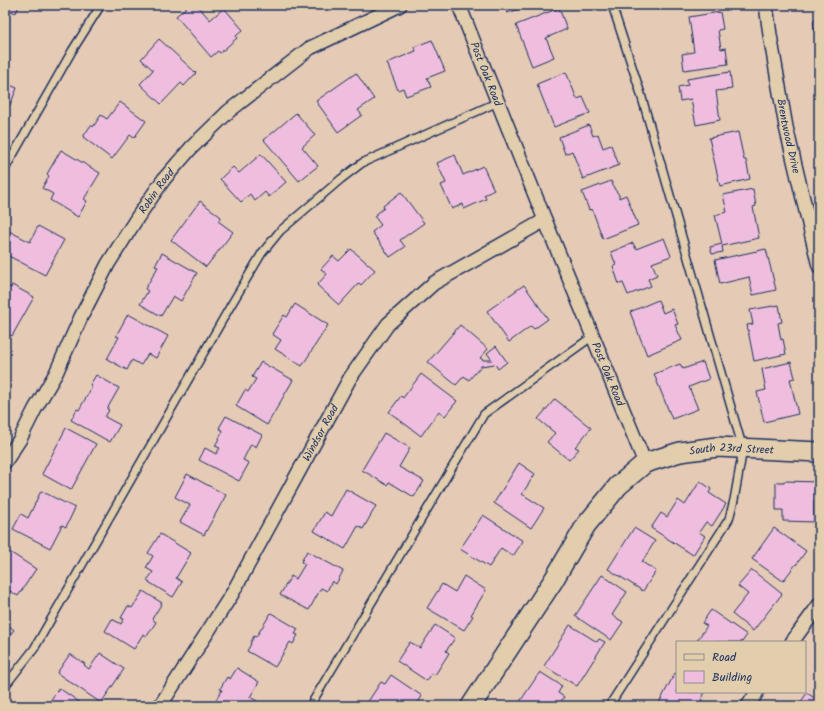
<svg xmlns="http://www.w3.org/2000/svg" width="824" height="711" viewBox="0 0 824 711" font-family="Kalam,sans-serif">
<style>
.building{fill:#efbede;stroke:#1b2f5e}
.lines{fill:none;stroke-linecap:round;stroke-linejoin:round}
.lane-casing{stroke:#1b2f5e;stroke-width:10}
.street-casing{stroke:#1b2f5e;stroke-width:16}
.secondary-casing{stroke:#1b2f5e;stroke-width:22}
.lane{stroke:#e2cdac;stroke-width:7}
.street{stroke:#e2cdac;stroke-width:13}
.secondary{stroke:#e2cdac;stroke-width:19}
.labels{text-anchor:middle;stroke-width:3;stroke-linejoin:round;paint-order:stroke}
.street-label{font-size:11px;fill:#1b2f5e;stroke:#e2cdac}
</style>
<rect width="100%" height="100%" fill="#e5cab6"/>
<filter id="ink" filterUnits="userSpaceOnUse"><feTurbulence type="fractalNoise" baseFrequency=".025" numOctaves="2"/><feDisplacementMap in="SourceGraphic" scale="8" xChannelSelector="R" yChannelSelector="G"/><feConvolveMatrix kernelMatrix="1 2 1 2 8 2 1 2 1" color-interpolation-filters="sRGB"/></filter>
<g filter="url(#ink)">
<!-- building -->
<g class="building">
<path d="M5,5H19L16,13L5,9Z"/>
<path d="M189,5H197L210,20L224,8L243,30L236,36L237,38L220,53L218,51L211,57L176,16Z"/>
<path d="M504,5H532L507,13Z"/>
<path d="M672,5H710L673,9Z"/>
<path d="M559,8L567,29L546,38L554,57L532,66L516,25Z"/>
<path d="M720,12L723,29L718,30L721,49L726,48L728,64L684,70L682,54L694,52L689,17Z"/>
<path d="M819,20V37L816,38L813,21Z"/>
<path d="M159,39L196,73L184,86L181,83L161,104L140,84L153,70L141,59Z"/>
<path d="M432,40L445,71L427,78L431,87L406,96L403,88L398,90L387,63L416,51L414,47Z"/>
<path d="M566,72L577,99L583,97L590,113L554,127L537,84Z"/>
<path d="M730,72L732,89L716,91L720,120L696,125L691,99L680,101L678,87L688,85L687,79Z"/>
<path d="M356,73L374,99L358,110L362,115L338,132L316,101Z"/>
<path d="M5,83L17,88L10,105L5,103Z"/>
<path d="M120,102L146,121L134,138L130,135L112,159L83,137L91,125L93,127L101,115L107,119Z"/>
<path d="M296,113L315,135L302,147L318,166L299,181L264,140Z"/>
<path d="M589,125L593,136L598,134L603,148L611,145L619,165L583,179L572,151L565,154L559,137Z"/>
<path d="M738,132L744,160H746L750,179L720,186L709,138Z"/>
<path d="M61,150L100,173L84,199L87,201L78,217L50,200L53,194L42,188L49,176L47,174Z"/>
<path d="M261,154L286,182L269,197L265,192L255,201L250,194L241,202L220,179L233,167L239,173Z"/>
<path d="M455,155L463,175L483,166L494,190L484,195L486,199L464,209L463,204L452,209L441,185L446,183L437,163Z"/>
<path d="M611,181L615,190L617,192L619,195V198L626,195L638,225L603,239L592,209L589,210L582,192Z"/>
<path d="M753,189L756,206L753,207L759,238L722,246L723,252L712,254L710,247L722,244L715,215L727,212L723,195Z"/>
<path d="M401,192L424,223L400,240L405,247L390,257L372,232L381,225L374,216L384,208L383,206Z"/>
<path d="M200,201L221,217L218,221L233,232L206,267L171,240Z"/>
<path d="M38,226L64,240L45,275L5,254V235L7,230L30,242Z"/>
<path d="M664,238L671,256L652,263L657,275L648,279L651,286L628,295L623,283L619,284L613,266L616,265L611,252L633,243L636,249Z"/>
<path d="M351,249L375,270L361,285L359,283L339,305L317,285L327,274L321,269L333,256L339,261Z"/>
<path d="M766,249L776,290L753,295L749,277L720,284L715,260Z"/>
<path d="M162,253L197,273L181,301L173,296L161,316L140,304L148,291L145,289L158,267L155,266Z"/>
<path d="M12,285L34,297L12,336L5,332V287H6L7,286L11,288Z"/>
<path d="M524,285L548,319L534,329L531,326L509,342L487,311Z"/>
<path d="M658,300L663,313L672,309L678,324L675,325L682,340L647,355L630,312Z"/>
<path d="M295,304L328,325L302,366L275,349L281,340L272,334L284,315L287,317Z"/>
<path d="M779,305L782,322L778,323L781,340L783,339L786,354L754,361L747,325L753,324L750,310Z"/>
<path d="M128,314L168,336L156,358L148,354L141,365L132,360L127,370L107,359L119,337L116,336Z"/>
<path d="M460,325L488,349L480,358L483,360H492L487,353L496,346L507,362L498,369L495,364L481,366L469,380L464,376L456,385L428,362Z"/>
<path d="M261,362L293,380L267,425L236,406L245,390L248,392L256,379L252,377Z"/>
<path d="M703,362L709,379L689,387L698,409L672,419L654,374L680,364L683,369Z"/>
<path d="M791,362L795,378L790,379L798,414L764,422L757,392L766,390L762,369Z"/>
<path d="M421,374L457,401L445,416L439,411L421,436L389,412L401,396L403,398Z"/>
<path d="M96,375L119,388L107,409L109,410L105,417L120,425L110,442L71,420L77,409L79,410L92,387L90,385Z"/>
<path d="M555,399L591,428L575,447L579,449L569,460L547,442L555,433L538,419Z"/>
<path d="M226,416L262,435L256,447L251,444L243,460L249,463L239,481L199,460L205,448L216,454L220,448L215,446L223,431L219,428Z"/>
<path d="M66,428L96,444L71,490L42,474Z"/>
<path d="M384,433L410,448L399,467L424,481L414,497L389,482L387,485L362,470Z"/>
<path d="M519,463L535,474L522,494L544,508L531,528L494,503Z"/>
<path d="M187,474L226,495L204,535L180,522L190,505L175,497Z"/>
<path d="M700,481L711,489L709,493L726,504L712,526L706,522L699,532L705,536L693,555L651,528L661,513L667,517L678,500L685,505Z"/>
<path d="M784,481L819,482V500H814V522L783,521V510H776V482H784Z"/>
<path d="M346,489L376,506L363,529L358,526L345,549L314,531L325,512L331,516Z"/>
<path d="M41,491L75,508L66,527L62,525L50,548L13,529L21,514L28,518Z"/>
<path d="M483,515L523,541L513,556L501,548L489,567L460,549Z"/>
<path d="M634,528L655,541L642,562L656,571L643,591L608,569Z"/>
<path d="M774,528L806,551L796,565V564L783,581L752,559Z"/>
<path d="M160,534L191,553L176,578L182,582L173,597L147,581L153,572L146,568L153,556L148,553Z"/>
<path d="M5,549L36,569L18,596L10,591L5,599Z"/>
<path d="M307,551L343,571L336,584L332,581L327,591L321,588L309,610L280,595L291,576L296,579L305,564L301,562Z"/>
<path d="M752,570L782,594L753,631L732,614L748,594L738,586Z"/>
<path d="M602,575L627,592L612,615L623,622L611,640L575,616Z"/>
<path d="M464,576L486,590L471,615L473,616L464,630L427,608L442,584L455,592Z"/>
<path d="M143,591L162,603L152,619L156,622L147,636L143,634L134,649L105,631L112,619L121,624L124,619L121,618L128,606L132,608Z"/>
<path d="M711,610L747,635L742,642H696L707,626L702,623Z"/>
<path d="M271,613L298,629L295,634L298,635L293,644L290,642L275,667L247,651L251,644H250L254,636L256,637Z"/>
<path d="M5,622L14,630L5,640Z"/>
<path d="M435,625L455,638L446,651L449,653L435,675L432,673L427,681L397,661L410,642L420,648Z"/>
<path d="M570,625L597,642L599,639L605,642L577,686L544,666Z"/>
<path d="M5,650L11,656L5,663Z"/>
<path d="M100,653L124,669L101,703L57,673L70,654L85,664L84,665L89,669Z"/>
<path d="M237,668L259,682L250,697L257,701L254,706H214L217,701L216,700L222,690L220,689L227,677L230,679Z"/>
<path d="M540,672L562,686L558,693L564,697L558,706H517Z"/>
<path d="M675,673L677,674V692H705L701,701L704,702L702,706H664L659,703Z"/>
<path d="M391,675L422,696L416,706H365L381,682L385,684Z"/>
<path d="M59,688L85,706H49L50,705L48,704Z"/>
<path d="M807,693L819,701V706H798Z"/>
</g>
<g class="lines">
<defs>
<g id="lane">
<path d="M5,169L72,51L101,5"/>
<path d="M5,686L34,649L231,305L262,253L280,231L341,179L362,163L498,102"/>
<path d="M310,706L484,414L593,336"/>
<path d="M609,706L677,600L729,519L734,500L743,449L640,91L612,5"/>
</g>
<g id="street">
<path id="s1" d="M459,5L545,220L645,463"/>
<path id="s2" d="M766,5L770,35L786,127L819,266"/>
<path id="s3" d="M5,462L20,439L35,409L56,373L81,317L108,264L137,218L164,179L191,148L229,111L310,48L400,5"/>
<path d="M792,642L819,605"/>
<path id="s4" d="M160,706L232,594L350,378L388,324L434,283L545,220"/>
<path d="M748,706L757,692"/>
</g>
<g id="secondary">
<path id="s5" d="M471,706L553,581L586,525L618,486L645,463L680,452L717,447L819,452"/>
</g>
</defs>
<!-- lane casing -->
<use href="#lane" class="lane-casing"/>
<!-- street casing -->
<use href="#street" class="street-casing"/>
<!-- secondary casing -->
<use href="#secondary" class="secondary-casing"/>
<!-- lane -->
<use href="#lane" class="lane"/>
<!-- street -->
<use href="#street" class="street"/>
<!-- secondary -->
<use href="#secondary" class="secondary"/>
</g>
</g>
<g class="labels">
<!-- street labels -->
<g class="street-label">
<text dy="4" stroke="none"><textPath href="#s1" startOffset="74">Post Oak Road</textPath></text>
<text dy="4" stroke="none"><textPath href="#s2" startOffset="133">Brentwood Drive</textPath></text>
<text dy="4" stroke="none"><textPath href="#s3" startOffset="311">Robin Road</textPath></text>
<text dy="4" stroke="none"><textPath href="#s1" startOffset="398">Post Oak Road</textPath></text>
<text dy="4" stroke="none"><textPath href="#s4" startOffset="317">Windsor Road</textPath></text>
<text dy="4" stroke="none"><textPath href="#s5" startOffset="389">South 23rd Street</textPath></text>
</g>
</g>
<!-- margin -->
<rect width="824" height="711" fill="none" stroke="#e2cdac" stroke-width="20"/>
<rect x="10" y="10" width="804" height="691" fill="none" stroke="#1b2f5e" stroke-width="1.5" filter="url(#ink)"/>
<!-- legend -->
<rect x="676" y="641" width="130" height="52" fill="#e2cdac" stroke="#928e8d"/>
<rect x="684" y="654" width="20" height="6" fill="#e2cdac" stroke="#928e8d"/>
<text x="712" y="661" font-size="12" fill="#1b2f5e">Road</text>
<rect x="684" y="671" width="20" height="12" fill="#efbede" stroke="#928e8d"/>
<text x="712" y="681" font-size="12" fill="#1b2f5e">Building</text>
</svg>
